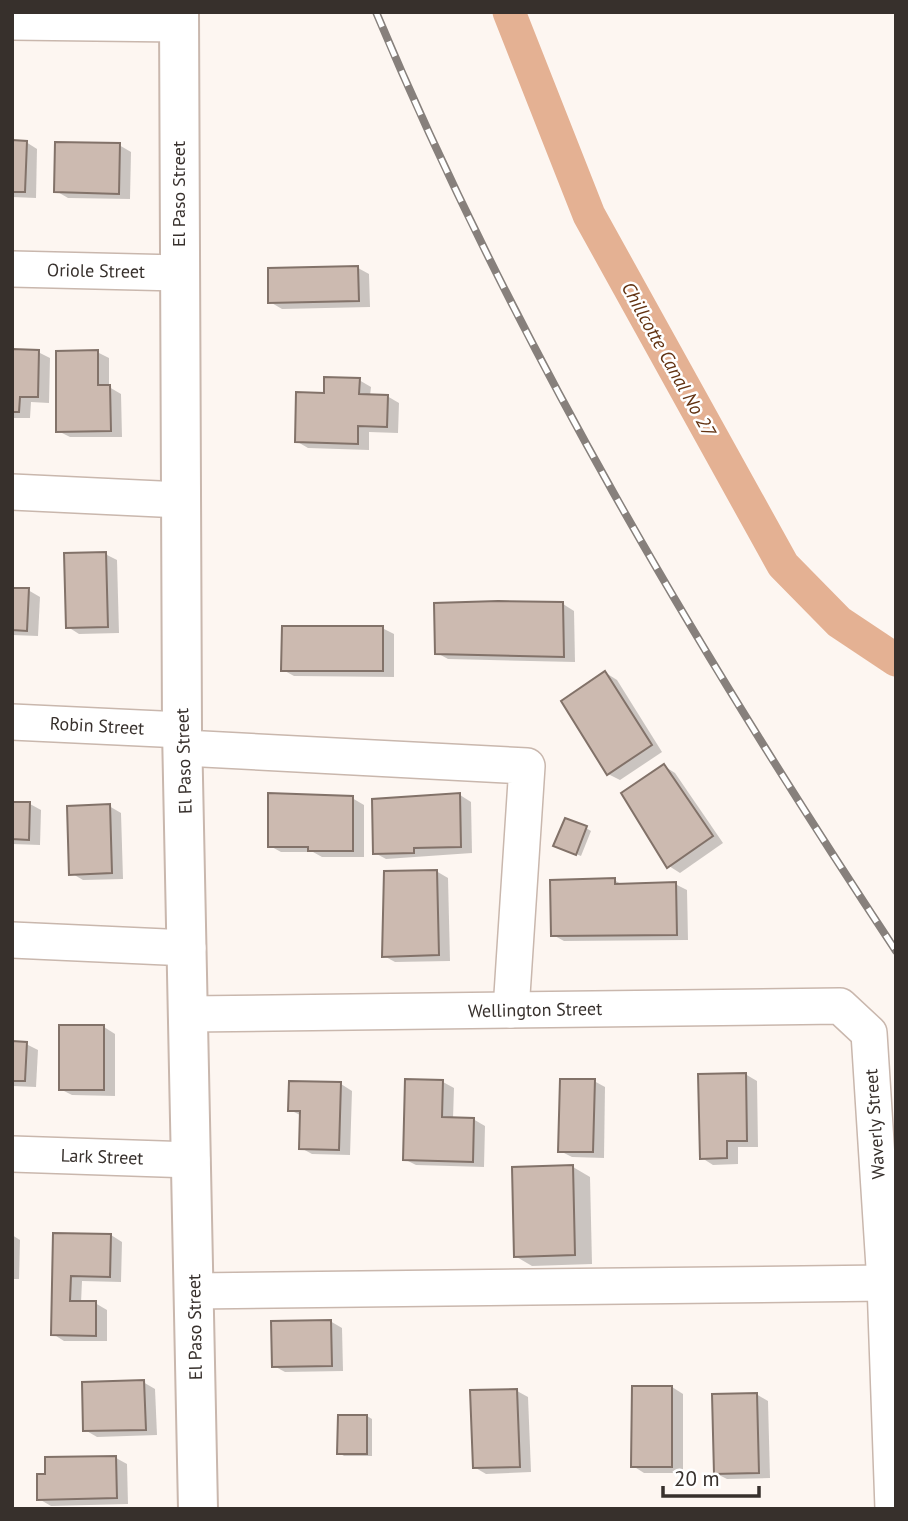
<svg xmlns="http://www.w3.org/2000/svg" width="908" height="1521" viewBox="0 0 908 1521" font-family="'PT Sans',sans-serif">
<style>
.shadow{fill:#0003}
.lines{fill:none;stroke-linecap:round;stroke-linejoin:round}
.canal{stroke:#e4b193;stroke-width:33}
.building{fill:#ccbab0;stroke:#827269;stroke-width:2}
.minor-casing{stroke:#c9b7ad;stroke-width:38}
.major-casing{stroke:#c9b7ad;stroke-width:42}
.minor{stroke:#fff;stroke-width:35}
.major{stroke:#fff;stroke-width:38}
.rail-casing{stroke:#87807c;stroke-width:8}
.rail{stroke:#fff;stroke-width:5;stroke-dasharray:16;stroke-linecap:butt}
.labels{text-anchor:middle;stroke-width:5;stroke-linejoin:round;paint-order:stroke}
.street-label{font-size:18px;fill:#37302c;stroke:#fff}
.water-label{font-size:19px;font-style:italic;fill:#623211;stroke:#fff}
</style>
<rect width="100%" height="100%" fill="#fdf6f1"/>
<!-- shadow -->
<g class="shadow">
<path d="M12,142H26L37,149L36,198L12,197Z"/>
<path d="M119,145L131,152L130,199L68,198L56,191Z"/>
<path d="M358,268L369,274L370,307L282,309L270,302L269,270Z"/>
<path d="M12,351L38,352L50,358L49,403L31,402L30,418H12Z"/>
<path d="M97,352L109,358V387L121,394L122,437H70L58,431Z"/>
<path d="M359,380L371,387L370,396H387L399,403L398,433L369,432V450L308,448L296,441L325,395Z"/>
<path d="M105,554L117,560L119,633L79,634L68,627Z"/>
<path d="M12,590H28L40,597L38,636L12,635Z"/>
<path d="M563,604L574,611L575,662L448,659L437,653Z"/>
<path d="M382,628L394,634V677L294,676L283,670Z"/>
<path d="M606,673L617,680L662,752L620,780L608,774Z"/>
<path d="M664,766L675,773L723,843L680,873L669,866Z"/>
<path d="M460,795L471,802L472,853L386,859L375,853Z"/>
<path d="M352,798L364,805V857H322L313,852H281L270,846Z"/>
<path d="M12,803L30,804L41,810L40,845L12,844Z"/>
<path d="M109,806L121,813L123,879L83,880L71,873Z"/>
<path d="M586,828L591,831L581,856L561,848Z"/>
<path d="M436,871L448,878L450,961L395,962L384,956Z"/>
<path d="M614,880L623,885L675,884L687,890L688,940L564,941L553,935Z"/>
<path d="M104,1027L115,1034V1096L72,1095L60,1089Z"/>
<path d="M12,1043L26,1044L38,1050L36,1087L12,1086Z"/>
<path d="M745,1074L757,1081L758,1147H738V1164L713,1165L702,1158Z"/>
<path d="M407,1081L443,1082L454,1088L453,1119H473L485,1126L484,1167L416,1165L404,1159Z"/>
<path d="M594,1081L605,1087L604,1158L572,1157L560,1151Z"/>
<path d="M341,1084L352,1091L350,1155L312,1154L301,1148L302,1116L290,1110Z"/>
<path d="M573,1167L590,1177L592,1264L532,1266L515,1256L514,1168Z"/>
<path d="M55,1234L111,1235L122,1242L121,1282L82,1281L81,1303H95L107,1310V1341H64L53,1334Z"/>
<path d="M12,1235L20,1240L19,1279H12Z"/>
<path d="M330,1321L342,1328L343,1371L285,1372L274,1366Z"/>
<path d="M143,1382L155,1389L157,1435L97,1437L85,1430Z"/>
<path d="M672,1387L683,1394V1473H644L633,1466Z"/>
<path d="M517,1391L528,1397L531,1472L486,1474L474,1467Z"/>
<path d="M756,1394L768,1401L770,1478L727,1479L715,1473Z"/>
<path d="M367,1416L372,1419V1456H344L339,1453Z"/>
<path d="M116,1458L127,1464L128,1504L51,1506L39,1499Z"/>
</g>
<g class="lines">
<!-- canal -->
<path class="canal" d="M509,12L589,215L783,565L839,622L896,660"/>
</g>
<!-- building -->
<g class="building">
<path d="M12,140L27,141L25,192H12Z"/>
<path d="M55,142L120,143L119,194L54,192Z"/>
<path d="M358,266L359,301L268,303V268Z"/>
<path d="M12,349L39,350L38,397H20L19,412H12Z"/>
<path d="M98,350V385H110L111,431L56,432V351Z"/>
<path d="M324,377L360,378L359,394L388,395L387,427L358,426V444L295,442L296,392L324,393Z"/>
<path d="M106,552L108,627L66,628L64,553Z"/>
<path d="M12,588H29L27,631L12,630Z"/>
<path d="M498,601L563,602L564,657L435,654L434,603Z"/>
<path d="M282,626H383V671H281Z"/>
<path d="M605,671L652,745L607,775L561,701Z"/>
<path d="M664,764L713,836L667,868L621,793Z"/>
<path d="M268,793L353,796V851H308V847H268Z"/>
<path d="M460,793L461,847L414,848V853L373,854L372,799Z"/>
<path d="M12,802H30L29,840L12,839Z"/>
<path d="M110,804L112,873L69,875L67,806Z"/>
<path d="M565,818L587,826L576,855L553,846Z"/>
<path d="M437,870L439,955L382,957L384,871Z"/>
<path d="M615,878V884L676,882L677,935L551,936L550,880Z"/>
<rect x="59" y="1025" width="45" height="65"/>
<path d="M12,1041L27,1042L25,1081H12Z"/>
<path d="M746,1073L747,1141H727V1158L700,1159L698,1074Z"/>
<path d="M405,1079L443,1080L442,1117L474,1118L473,1162L403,1160Z"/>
<path d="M560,1079H595L593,1152H558Z"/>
<path d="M289,1081L341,1082L339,1150L299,1149L300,1111H288Z"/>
<path d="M573,1165L575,1255L514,1257L512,1167Z"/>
<path d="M53,1233L111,1234L110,1277L71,1276L70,1301H96V1336L51,1335Z"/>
<path d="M331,1320L332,1366L272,1367L271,1321Z"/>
<path d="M144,1380L146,1430L83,1431L82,1382Z"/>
<path d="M632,1386H672V1467H631Z"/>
<path d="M517,1389L520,1467L473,1468L470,1390Z"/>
<path d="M757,1393L759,1473L714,1474L712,1394Z"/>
<path d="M338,1415H367V1454H337Z"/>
<path d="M116,1456L117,1498L37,1500V1474H45V1457Z"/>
</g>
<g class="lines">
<defs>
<g id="minor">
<path d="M12,22L179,24"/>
<path d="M12,269L179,273"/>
<path d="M12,492L181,500"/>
<path d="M12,722L182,730"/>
<path d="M184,748L527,766L511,1010"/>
<path d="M12,940L188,948"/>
<path d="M189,1014L840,1006L869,1033L885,1283L893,1509"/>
<path d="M12,1154L192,1160"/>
<path d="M194,1291L885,1283"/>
</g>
<path id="major" d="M179,12L182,730L198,1509"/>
</defs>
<!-- minor casing -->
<use href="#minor" class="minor-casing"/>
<!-- major casing -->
<use href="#major" class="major-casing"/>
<!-- minor -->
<use href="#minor" class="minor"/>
<!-- major -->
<use href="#major" class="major"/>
<defs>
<path id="rail" d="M376,12C515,343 698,652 896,951"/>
</defs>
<!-- rail casing -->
<use href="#rail" class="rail-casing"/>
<!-- rail -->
<use href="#rail" class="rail"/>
</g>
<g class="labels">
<!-- street labels -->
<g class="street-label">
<text transform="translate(179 194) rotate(-90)" y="6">El Paso Street</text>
<text transform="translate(96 271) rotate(1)" y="6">Oriole Street</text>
<text transform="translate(97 726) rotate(3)" y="6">Robin Street</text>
<text transform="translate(184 761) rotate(-92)" y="6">El Paso Street</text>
<text transform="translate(535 1010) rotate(-1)" y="6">Wellington Street</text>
<text transform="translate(875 1124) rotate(-94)" y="6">Waverly Street</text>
<text transform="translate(102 1157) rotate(2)" y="6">Lark Street</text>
<text transform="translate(195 1327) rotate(-91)" y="6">El Paso Street</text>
</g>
<!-- water labels -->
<g class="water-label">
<text transform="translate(669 359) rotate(61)" y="7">Chillcotte Canal No 27</text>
</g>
</g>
<!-- border -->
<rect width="908" height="1521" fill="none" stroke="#37302c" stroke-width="28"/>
<!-- scale -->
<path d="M663 1486v10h96v-10" fill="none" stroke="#37302c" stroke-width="3.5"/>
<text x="674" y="1486" font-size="21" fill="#37302c" stroke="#ffffff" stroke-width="5" paint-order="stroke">20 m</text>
</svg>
